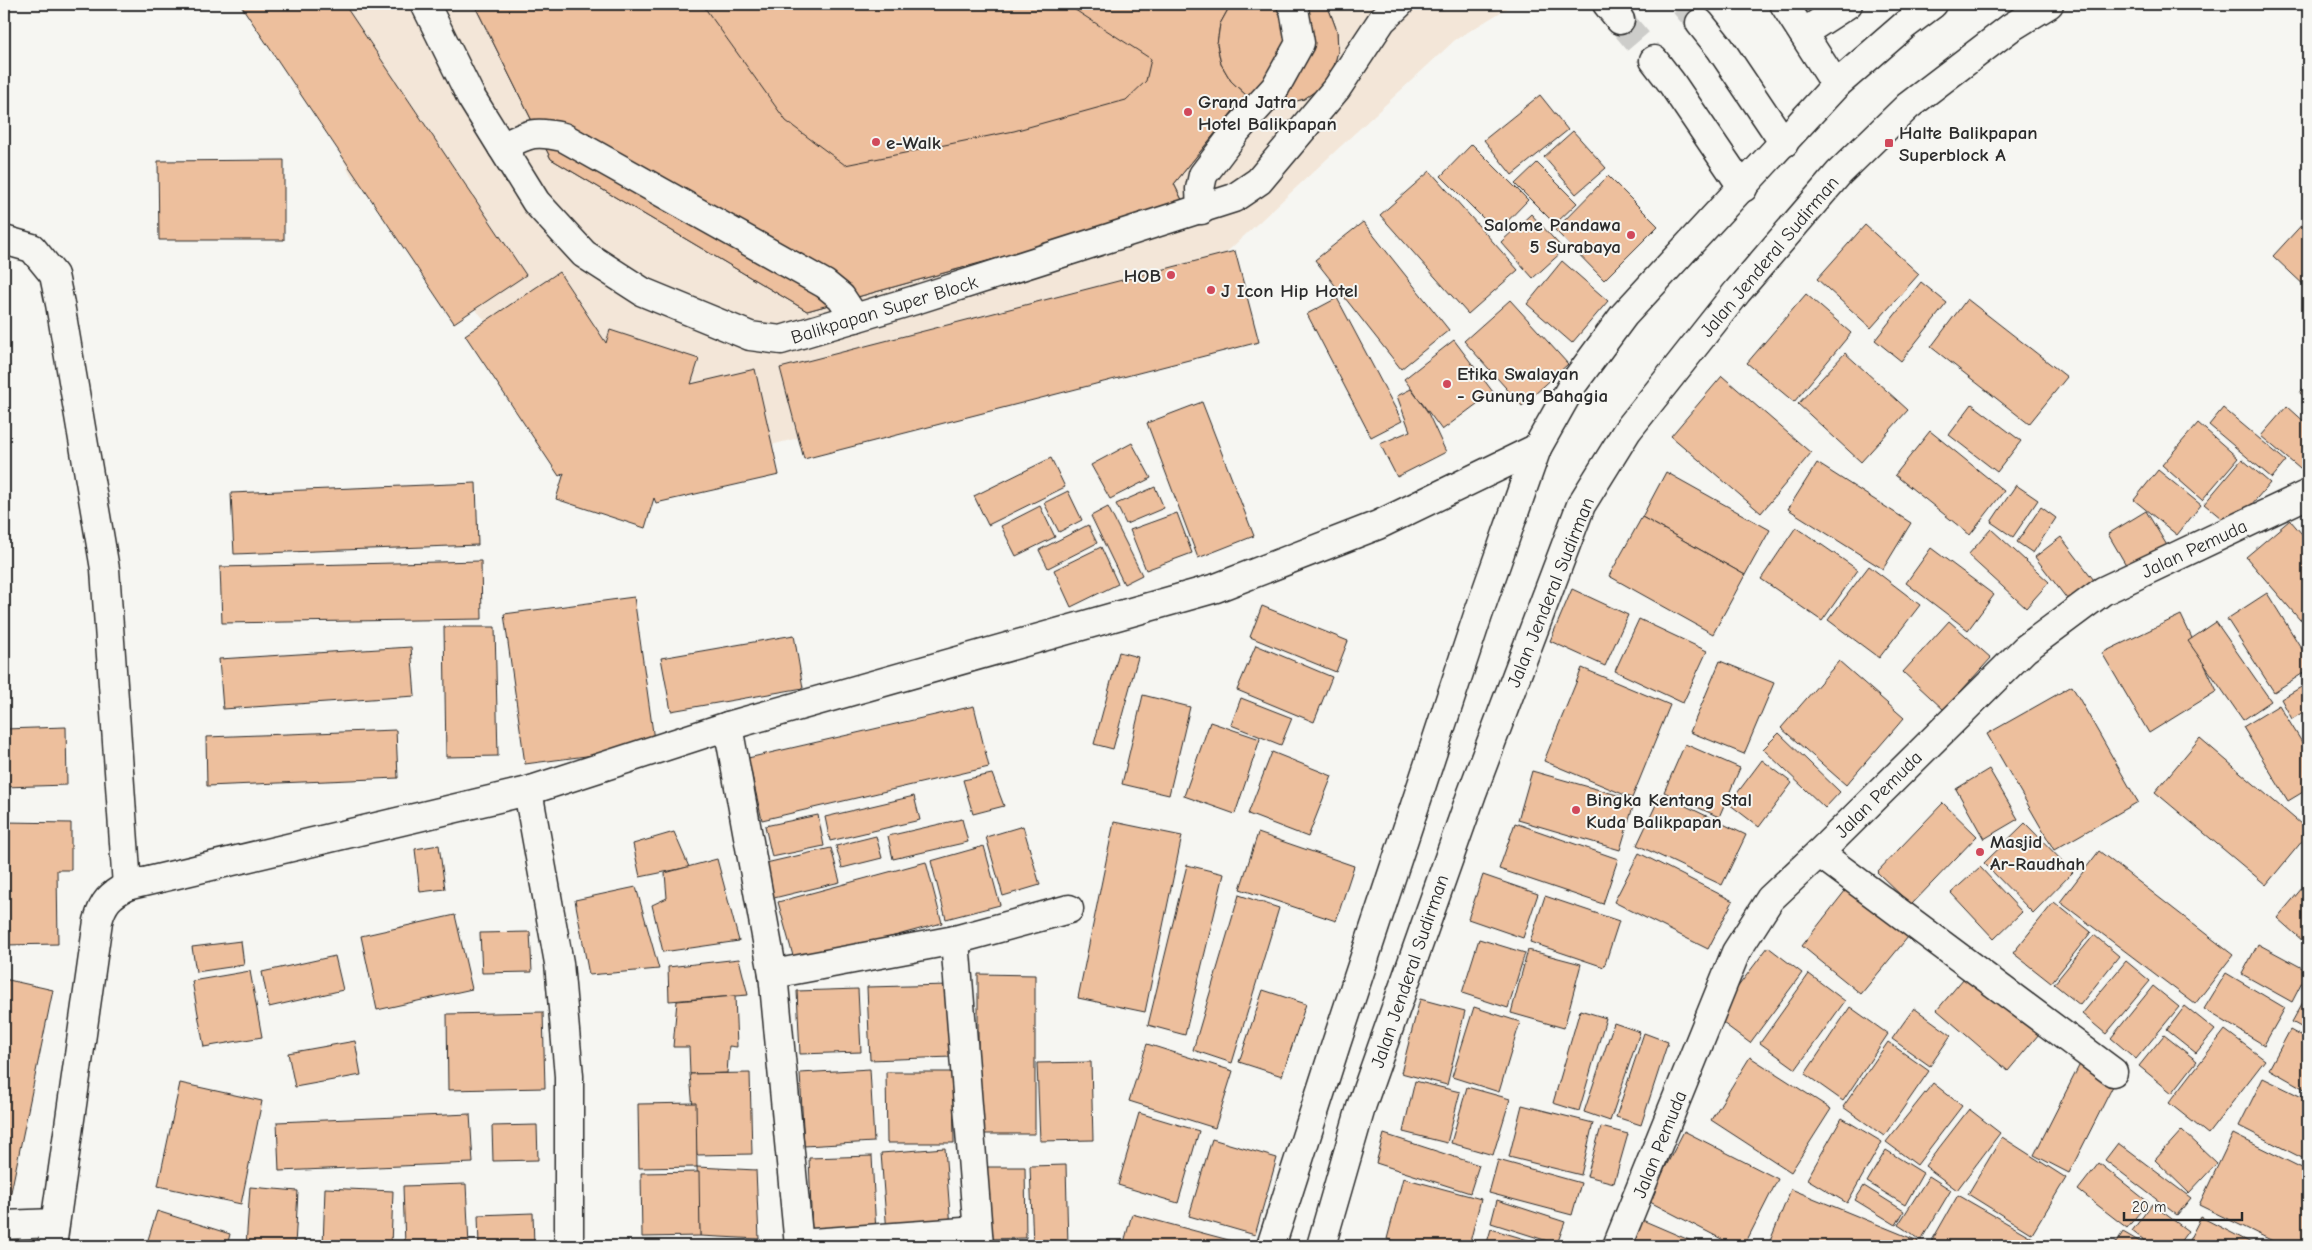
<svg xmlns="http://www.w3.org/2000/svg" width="2312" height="1250" viewBox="0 0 2312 1250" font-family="'Comic Neue',sans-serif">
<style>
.built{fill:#f3e6d8}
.building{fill:#edbf9d;stroke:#2b2b2b}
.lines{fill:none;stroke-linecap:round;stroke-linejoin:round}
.minor-tunnel{stroke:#cdcdca;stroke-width:28;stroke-dasharray:28 14;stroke-linecap:butt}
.minor-casing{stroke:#2b2b2b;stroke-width:31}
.highway-casing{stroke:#2b2b2b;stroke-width:31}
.minor{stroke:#f6f6f2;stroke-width:28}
.highway{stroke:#f6f6f2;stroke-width:28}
.poi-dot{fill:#d1495b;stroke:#f6f6f2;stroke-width:2}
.labels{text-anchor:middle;stroke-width:4;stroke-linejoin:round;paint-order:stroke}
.poi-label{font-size:19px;font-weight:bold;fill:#2b2b2b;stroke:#f6f6f2;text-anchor:start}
.street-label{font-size:19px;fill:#2b2b2b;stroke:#f6f6f2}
</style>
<rect width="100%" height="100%" fill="#f6f6f2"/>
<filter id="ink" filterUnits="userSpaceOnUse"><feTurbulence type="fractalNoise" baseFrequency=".02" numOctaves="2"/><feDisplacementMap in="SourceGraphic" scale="10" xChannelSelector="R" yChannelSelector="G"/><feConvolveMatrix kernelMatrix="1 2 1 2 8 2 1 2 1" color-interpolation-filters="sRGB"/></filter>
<g filter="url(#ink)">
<!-- built -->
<path class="built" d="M282,4H1514L1455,40L1117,354L634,481L349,173Z"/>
<!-- building -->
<g class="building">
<path d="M240,4H344L526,275L454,323Z"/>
<path d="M474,4H1324L1330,12L1337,31L1338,51L1333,70L1321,87L1304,99L1285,104L1264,103L1246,95L1174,184L1185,206L807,311L551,159Z"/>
<path d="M474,4H702L786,121L845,165L1014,131L1126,100L1146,81L1151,59L1066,4H1231L1220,24L1217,44L1221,64L1231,81L1246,95L1174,184L1185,206L807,311L551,159Z"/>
<path d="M1231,4H1324L1330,12L1337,31L1338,51L1333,70L1321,87L1304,99L1285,104L1264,103L1246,95L1231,81L1221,64L1217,44L1220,24Z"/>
<path d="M1540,95L1568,130L1512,175L1484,140Z"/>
<path d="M1573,131L1606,168L1576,194L1544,157Z"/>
<path d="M1472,144L1528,200L1497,232L1441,176Z"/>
<path d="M284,160V240H159L158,161Z"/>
<path d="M1537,163L1577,203L1555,224L1515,184Z"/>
<path d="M1430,171L1518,270L1468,314L1380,215Z"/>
<path d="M1608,176L1658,226L1604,280L1555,230Z"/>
<path d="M1531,214L1564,250L1533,278L1501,242Z"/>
<path d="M2308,218V289L2273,256Z"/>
<path d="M1363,222L1449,330L1401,369L1315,260Z"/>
<path d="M1865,225L1919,274L1871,328L1817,279Z"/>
<path d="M1235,251L1259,342L804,459L780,368Z"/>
<path d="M1562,261L1608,301L1572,343L1527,304Z"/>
<path d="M559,272L606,343L610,330L699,359L691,384L755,369L779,475L656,503L654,498L645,528L556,499L564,473L559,476L465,335Z"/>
<path d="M1921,282L1947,303L1901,361L1875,340Z"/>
<path d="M1806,294L1851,333L1794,402L1747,363Z"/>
<path d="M1337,298L1402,421L1371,437L1307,314Z"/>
<path d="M1967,299L2067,377L2029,424L1931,347Z"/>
<path d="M1510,300L1568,364L1522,406L1464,341Z"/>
<path d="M1454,340L1493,392L1442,430L1404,379Z"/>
<path d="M1845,353L1908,410L1861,462L1798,404Z"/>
<path d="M1722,376L1811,453L1761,513L1671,436Z"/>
<path d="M2308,382V400L2300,393Z"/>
<path d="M1411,389L1427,411L1446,452L1397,477L1380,444L1410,431L1397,396Z"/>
<path d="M1202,402L1254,536L1198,558L1147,423Z"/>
<path d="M1972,404L2021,441L1997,472L1949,435Z"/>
<path d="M2287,406L2308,425V471L2306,474L2261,436Z"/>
<path d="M2223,408L2286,461L2272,478L2209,425Z"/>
<path d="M2198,423L2238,458L2202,500L2162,465Z"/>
<path d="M1930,431L2004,491L1970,535L1895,475Z"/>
<path d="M1132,443L1151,478L1110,499L1091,465Z"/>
<path d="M1051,458L1065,487L988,525L974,496Z"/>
<path d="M2242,459L2270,483L2232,527L2204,504Z"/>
<path d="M1817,463L1911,523L1883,569L1788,509Z"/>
<path d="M2158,470L2201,505L2177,535L2134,500Z"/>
<path d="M1666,472L1770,530L1745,575L1642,517Z"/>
<path d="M476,483L478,545L234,554L231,493Z"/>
<path d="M2016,485L2038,500L2013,537L1991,522Z"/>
<path d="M1155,487L1164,508L1126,524L1116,504Z"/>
<path d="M1068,491L1082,520L1059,532L1044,503Z"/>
<path d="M1040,506L1055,537L1016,556L1001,526Z"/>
<path d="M1108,507L1142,575L1124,584L1091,516Z"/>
<path d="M2041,507L2056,518L2033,553L2017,542Z"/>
<path d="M2146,511L2168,547L2129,570L2108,534Z"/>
<path d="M1177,513L1192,553L1146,570L1130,530Z"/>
<path d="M1642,517L1745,575L1713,634L1609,576Z"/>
<path d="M2290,520L2308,541V613L2300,620L2246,557Z"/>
<path d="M1088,525L1097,543L1048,568L1039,550Z"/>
<path d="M1796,527L1858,570L1822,621L1761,579Z"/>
<path d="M1991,529L2049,582L2026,608L1968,555Z"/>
<path d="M2061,537L2100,588L2074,608L2035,557Z"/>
<path d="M1101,547L1118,584L1071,607L1054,570Z"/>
<path d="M1931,548L1994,595L1968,630L1906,583Z"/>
<path d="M481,561L482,619L222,623L220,567Z"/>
<path d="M1869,566L1920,605L1879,658L1828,620Z"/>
<path d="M1572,589L1628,615L1605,666L1550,641Z"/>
<path d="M2267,593L2308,659V670L2274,692L2227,619Z"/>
<path d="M634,597L655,747L525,764L504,614Z"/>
<path d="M1262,606L1348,641L1336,672L1250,637Z"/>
<path d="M2181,615L2217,691L2149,733L2102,653Z"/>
<path d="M1639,619L1707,651L1683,703L1615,671Z"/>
<path d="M1949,621L1991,658L1944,710L1903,672Z"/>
<path d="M2216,622L2271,701L2243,720L2188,641Z"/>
<path d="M444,627H495L498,756L446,757Z"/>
<path d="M794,635L803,688L671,711L661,658Z"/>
<path d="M1256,645L1332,677L1314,722L1237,690Z"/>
<path d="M411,647L415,696L223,709L219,659Z"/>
<path d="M1119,652L1138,657L1113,749L1094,744Z"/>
<path d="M1720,661L1774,683L1744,754L1690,732Z"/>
<path d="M1839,661L1904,718L1846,785L1781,728Z"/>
<path d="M1582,668L1670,705L1632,798L1544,761Z"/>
<path d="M2308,683V709L2292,719L2281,699Z"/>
<path d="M2072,686L2138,802L2054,850L1987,734Z"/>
<path d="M1143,695L1190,707L1169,795L1122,784Z"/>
<path d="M1241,698L1292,718L1281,745L1231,725Z"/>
<path d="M2279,705L2308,752V789L2288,801L2243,727Z"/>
<path d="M974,706L989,767L762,820L748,758Z"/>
<path d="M1210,722L1260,739L1235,814L1184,796Z"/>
<path d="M66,727L67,785L4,787V729Z"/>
<path d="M396,730L398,778L207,786L206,737Z"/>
<path d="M1779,733L1840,792L1825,808L1763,749Z"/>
<path d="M2200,738L2308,830V834L2266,885L2155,792Z"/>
<path d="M1685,744L1740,768L1719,817L1664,792Z"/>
<path d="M1272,752L1332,776L1308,837L1248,814Z"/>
<path d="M1762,760L1792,783L1759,827L1729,804Z"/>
<path d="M1989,769L2018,819L1984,839L1956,789Z"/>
<path d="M1532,771L1635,800L1620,850L1518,820Z"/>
<path d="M992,774L1004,806L973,814L963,780Z"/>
<path d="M1661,794L1746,835L1722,885L1637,845Z"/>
<path d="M914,796L920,820L830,841L825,817Z"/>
<path d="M1943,803L1977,836L1911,905L1877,872Z"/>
<path d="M818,815L824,846L772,857L765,826Z"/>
<path d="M962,819L968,842L893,859L888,836Z"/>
<path d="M4,822L71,823V870H57L58,944L4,945Z"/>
<path d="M1114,822L1182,836L1145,1012L1078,998Z"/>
<path d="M1515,823L1618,859L1603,904L1499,869Z"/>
<path d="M2025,823L2073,872L2033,913L1984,863Z"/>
<path d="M1023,826L1040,885L1003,896L986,837Z"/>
<path d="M674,832L689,867L640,877L633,844Z"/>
<path d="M1258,833L1354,866L1336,921L1240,889Z"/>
<path d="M876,836L882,858L842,868L836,846Z"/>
<path d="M439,845L445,889L420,892L415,849Z"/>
<path d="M984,846L1000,905L946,919L931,861Z"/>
<path d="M831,848L840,882L774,898L766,863Z"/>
<path d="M2099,851L2233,955L2195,1004L2060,902Z"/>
<path d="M1639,853L1733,901L1708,949L1614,902Z"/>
<path d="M717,859L739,941L663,952L652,905L667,898L665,873Z"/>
<path d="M926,862L942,923L795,963L778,902Z"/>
<path d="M1187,865L1224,874L1185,1035L1148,1025Z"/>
<path d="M1980,867L2022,912L1994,939L1951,893Z"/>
<path d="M1483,875L1538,894L1523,938L1468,919Z"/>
<path d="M2308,881V937L2304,942L2277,918Z"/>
<path d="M1852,882L1913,931L1861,994L1802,946Z"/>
<path d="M636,887L659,969L589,975L575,900Z"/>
<path d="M1239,895L1279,908L1232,1063L1193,1050Z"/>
<path d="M1545,896L1619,921L1604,967L1530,942Z"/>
<path d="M2054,902L2091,932L2051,983L2013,953Z"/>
<path d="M455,915L472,989L377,1010L361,936Z"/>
<path d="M530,932L532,972L482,973L480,933Z"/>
<path d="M2094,935L2119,956L2080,1005L2054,984Z"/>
<path d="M1479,939L1525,953L1508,1008L1462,993Z"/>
<path d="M241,941L244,965L196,972L192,947Z"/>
<path d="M2258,944L2308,971L2292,1002L2242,974Z"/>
<path d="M1768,947L1802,973L1750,1043L1715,1017Z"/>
<path d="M1528,950L1581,964L1564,1028L1511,1013Z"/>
<path d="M335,956L343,990L269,1007L262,972Z"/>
<path d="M739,959L748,995L669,1001L668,967Z"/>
<path d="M2126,961L2150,981L2106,1034L2082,1014Z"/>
<path d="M250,971L262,1037L204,1047L192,981Z"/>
<path d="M1969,972L2039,1034L2008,1071L1937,1010Z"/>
<path d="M2226,973L2285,1008L2264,1045L2204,1009Z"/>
<path d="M978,974L1035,975V1134H978Z"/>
<path d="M1809,974L1845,1001L1796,1069L1760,1043Z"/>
<path d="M4,979L53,990L6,1216L4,1215Z"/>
<path d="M949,985L952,1057L870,1060L867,987Z"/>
<path d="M2153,986L2179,1007L2136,1059L2111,1038Z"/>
<path d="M858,989L861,1052L800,1054L797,991Z"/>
<path d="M1263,990L1306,1004L1282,1076L1239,1062Z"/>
<path d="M2308,993V1031L2292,1022Z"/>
<path d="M735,996L737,1047L729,1046L727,1073L690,1074L689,1047H673L677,1001Z"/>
<path d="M1420,999L1465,1011L1447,1085L1401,1073Z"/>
<path d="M2185,1006L2215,1030L2196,1053L2167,1030Z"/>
<path d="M1474,1007L1520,1022L1499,1092L1452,1077Z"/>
<path d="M1850,1007L1888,1034L1843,1101L1805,1074Z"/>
<path d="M1914,1008L1951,1035L1930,1066L1892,1039Z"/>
<path d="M1580,1010L1606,1018L1579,1111L1553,1103Z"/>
<path d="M543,1012L545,1088L448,1090L447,1014Z"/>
<path d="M1614,1023L1640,1032L1610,1121L1584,1112Z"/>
<path d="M2225,1030L2265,1060L2208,1134L2169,1103Z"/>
<path d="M2290,1030L2308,1040V1091L2269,1069Z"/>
<path d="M1644,1033L1668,1042L1641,1125L1616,1117Z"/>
<path d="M2164,1035L2197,1061L2172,1093L2139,1066Z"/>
<path d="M355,1041L361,1075L295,1087L288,1053Z"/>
<path d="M1888,1042L1929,1071L1884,1136L1843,1107Z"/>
<path d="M1147,1044L1233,1071L1215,1128L1129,1101Z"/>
<path d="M1750,1057L1831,1109L1791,1172L1711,1120Z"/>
<path d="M1091,1062L1093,1140L1040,1141L1037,1063Z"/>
<path d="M2080,1064L2115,1082L2069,1173L2034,1155Z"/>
<path d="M870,1069L874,1142L804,1146L800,1073Z"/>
<path d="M886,1072H953L954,1143H887Z"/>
<path d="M750,1073L752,1154L697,1155L690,1074Z"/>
<path d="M2263,1078L2308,1100V1161L2239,1126Z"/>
<path d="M1415,1081L1460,1092L1447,1143L1403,1132Z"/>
<path d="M180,1083L262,1101L241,1204L158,1186Z"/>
<path d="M1933,1083L1962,1106L1917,1165L1886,1142Z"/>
<path d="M1467,1087L1510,1099L1493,1155L1451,1143Z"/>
<path d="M696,1103L697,1167L639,1168L638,1104Z"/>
<path d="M1522,1105L1593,1123L1581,1175L1509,1157Z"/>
<path d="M1969,1109L2000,1133L1957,1190L1925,1166Z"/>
<path d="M1139,1113L1199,1131L1178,1203L1118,1185Z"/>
<path d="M470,1114L473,1163L279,1171L277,1122Z"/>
<path d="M1842,1118L1882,1142L1847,1203L1807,1179Z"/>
<path d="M537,1125L538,1160L493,1161L492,1126Z"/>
<path d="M1601,1127L1628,1134L1614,1183L1587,1176Z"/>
<path d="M2182,1130L2217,1163L2189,1193L2155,1160Z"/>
<path d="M1684,1131L1778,1179L1744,1246H1735L1648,1201Z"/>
<path d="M1384,1134L1479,1165L1470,1193L1376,1163Z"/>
<path d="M2233,1134L2308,1171V1242L2306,1246H2283L2199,1205Z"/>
<path d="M2002,1137L2066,1178L2032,1234L1968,1194Z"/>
<path d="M1212,1139L1277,1158L1255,1235L1189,1216Z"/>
<path d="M2118,1143L2191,1198L2177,1215L2105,1160Z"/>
<path d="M945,1148L951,1228L887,1233L881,1153Z"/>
<path d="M1886,1150L1923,1173L1905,1205L1867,1182Z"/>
<path d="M872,1156L876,1233L812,1235L809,1158Z"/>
<path d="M1498,1160L1581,1183L1572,1215L1489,1193Z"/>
<path d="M2099,1163L2148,1202L2127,1228L2078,1190Z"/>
<path d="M1066,1165L1068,1246H1033L1030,1166Z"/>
<path d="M697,1167L756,1170L759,1239L700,1236Z"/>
<path d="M984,1167H1025L1026,1238L986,1239Z"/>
<path d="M699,1172L700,1236L642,1237L641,1173Z"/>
<path d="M1929,1176L1951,1190L1921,1240L1898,1225Z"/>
<path d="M1403,1178L1481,1199L1469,1246H1415L1387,1239Z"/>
<path d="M466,1184L469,1246H405L403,1186Z"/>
<path d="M1864,1186L1904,1211L1896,1225L1855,1200Z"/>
<path d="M250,1187L298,1191L295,1246H246Z"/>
<path d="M325,1188L393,1191L391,1246H323Z"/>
<path d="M1791,1189L1918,1241L1916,1246H1768Z"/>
<path d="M1958,1195L2045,1245L2044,1246H1935L1930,1244Z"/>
<path d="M1497,1200L1565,1222L1557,1244L1491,1223Z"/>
<path d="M2152,1204L2188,1231L2177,1246H2152L2132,1231Z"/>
<path d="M157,1211L230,1234L227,1246H146Z"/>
<path d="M533,1213L534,1246H479L478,1215Z"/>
<path d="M1132,1214L1251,1246H1123Z"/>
<path d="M2201,1217L2257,1246H2186Z"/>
<path d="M1640,1219L1703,1246H1629Z"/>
<path d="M1491,1229L1548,1246H1486Z"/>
<path d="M2123,1232L2147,1246H2114Z"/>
</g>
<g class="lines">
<!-- minor-tunnel -->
<g class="minor-tunnel">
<path d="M1684,4L1700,23"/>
<path d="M1620,20L1654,60"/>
</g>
<defs>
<g id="minor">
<path d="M425,4L471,97L536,202L584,254L643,292L750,336L781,340L915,300L1234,198L1259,181L1337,88L1382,20L1399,4"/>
<path d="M1607,4L1620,20"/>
<path d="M1784,4L1836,85"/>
<path d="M1700,23L1720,48L1784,143"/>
<path d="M1803,33L1848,4"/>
<path d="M1654,60L1671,82L1743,188"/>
<path d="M502,147C528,134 533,130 563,137L825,284L841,297L855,318"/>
<path d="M1201,210L1200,189L1203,175L1237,130L1275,88L1300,43L1294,9L1291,4"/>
<path d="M4,240L32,248L54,275L60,304L105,569L127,886"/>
<path d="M728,726L773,974L799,1246"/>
<path d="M528,791L559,963L569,1076V1246"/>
<path d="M1819,853L2113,1072"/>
<path d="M955,940L979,1246"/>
<path d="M773,974L955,940L1069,909"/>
<path d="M4,1225L55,1223"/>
<path d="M798,1244L977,1231"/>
<path d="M52,1246L98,921C103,902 110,895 127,886L528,791L728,726L1216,588L1378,525L1537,448"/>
<path d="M1617,1246L1736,952L1770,899L1819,853L2025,649L2103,591L2308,494"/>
</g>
<g id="highway">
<path d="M1271,1246L1336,1044L1478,615L1537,448L1573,384L1624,315L1836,85L1905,25L1933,4"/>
<path d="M1321,1246L1362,1104L1472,793L1581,505L1627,431L1737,292L1839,173L1908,106L2010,28L2049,4"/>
</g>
</defs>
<!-- minor casing -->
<use href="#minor" class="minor-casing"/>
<!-- highway casing -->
<use href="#highway" class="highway-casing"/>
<!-- minor -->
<use href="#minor" class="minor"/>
<!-- highway -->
<use href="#highway" class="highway"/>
</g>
</g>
<!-- markers -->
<g class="poi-dot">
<circle cx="1188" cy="112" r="5"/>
<circle cx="876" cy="142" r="5"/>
<rect x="1884" y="138" width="10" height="10" rx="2.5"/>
<circle cx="1631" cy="235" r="5"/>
<circle cx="1171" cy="275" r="5"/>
<circle cx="1211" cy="290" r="5"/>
<circle cx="1447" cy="384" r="5"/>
<circle cx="1576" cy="810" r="5"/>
<circle cx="1980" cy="852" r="5"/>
</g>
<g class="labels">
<!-- poi labels -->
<g class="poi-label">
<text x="1198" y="108">Grand Jatra<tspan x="1198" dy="22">Hotel Balikpapan</tspan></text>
<text x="1899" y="139">Halte Balikpapan<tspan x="1899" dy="22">Superblock A</tspan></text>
<text x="886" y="149">e-Walk</text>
<text x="1621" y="231" text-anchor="end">Salome Pandawa<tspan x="1621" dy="22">5 Surabaya</tspan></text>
<text x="1161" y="282" text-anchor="end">HOB</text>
<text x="1221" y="297">J Icon Hip Hotel</text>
<text x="1457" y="380">Etika Swalayan<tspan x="1457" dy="22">- Gunung Bahagia</tspan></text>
<text x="1586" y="806">Bingka Kentang Stal<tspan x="1586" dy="22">Kuda Balikpapan</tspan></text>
<text x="1990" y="848">Masjid<tspan x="1990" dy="22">Ar-Raudhah</tspan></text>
</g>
<!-- street labels -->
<g class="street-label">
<text transform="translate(1769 256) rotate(-50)" y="7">Jalan Jenderal Sudirman</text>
<text transform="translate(884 309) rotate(-17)" y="7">Balikpapan Super Block</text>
<text transform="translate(2194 548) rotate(-25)" y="7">Jalan Pemuda</text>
<text transform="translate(1550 592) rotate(-68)" y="7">Jalan Jenderal Sudirman</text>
<text transform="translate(1878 794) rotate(-45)" y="7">Jalan Pemuda</text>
<text transform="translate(1409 971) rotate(-71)" y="7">Jalan Jenderal Sudirman</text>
<text transform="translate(1659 1144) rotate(-68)" y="7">Jalan Pemuda</text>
</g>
</g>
<!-- margin -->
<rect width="2312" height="1250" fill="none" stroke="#f6f6f2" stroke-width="20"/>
<rect x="10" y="10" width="2292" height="1230" fill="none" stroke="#2b2b2b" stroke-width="2" filter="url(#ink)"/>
<!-- scale -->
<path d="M2124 1212v8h118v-8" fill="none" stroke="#2b2b2b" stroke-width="2.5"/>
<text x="2132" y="1212" font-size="15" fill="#2b2b2b" stroke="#f6f6f2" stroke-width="4" paint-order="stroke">20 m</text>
</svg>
